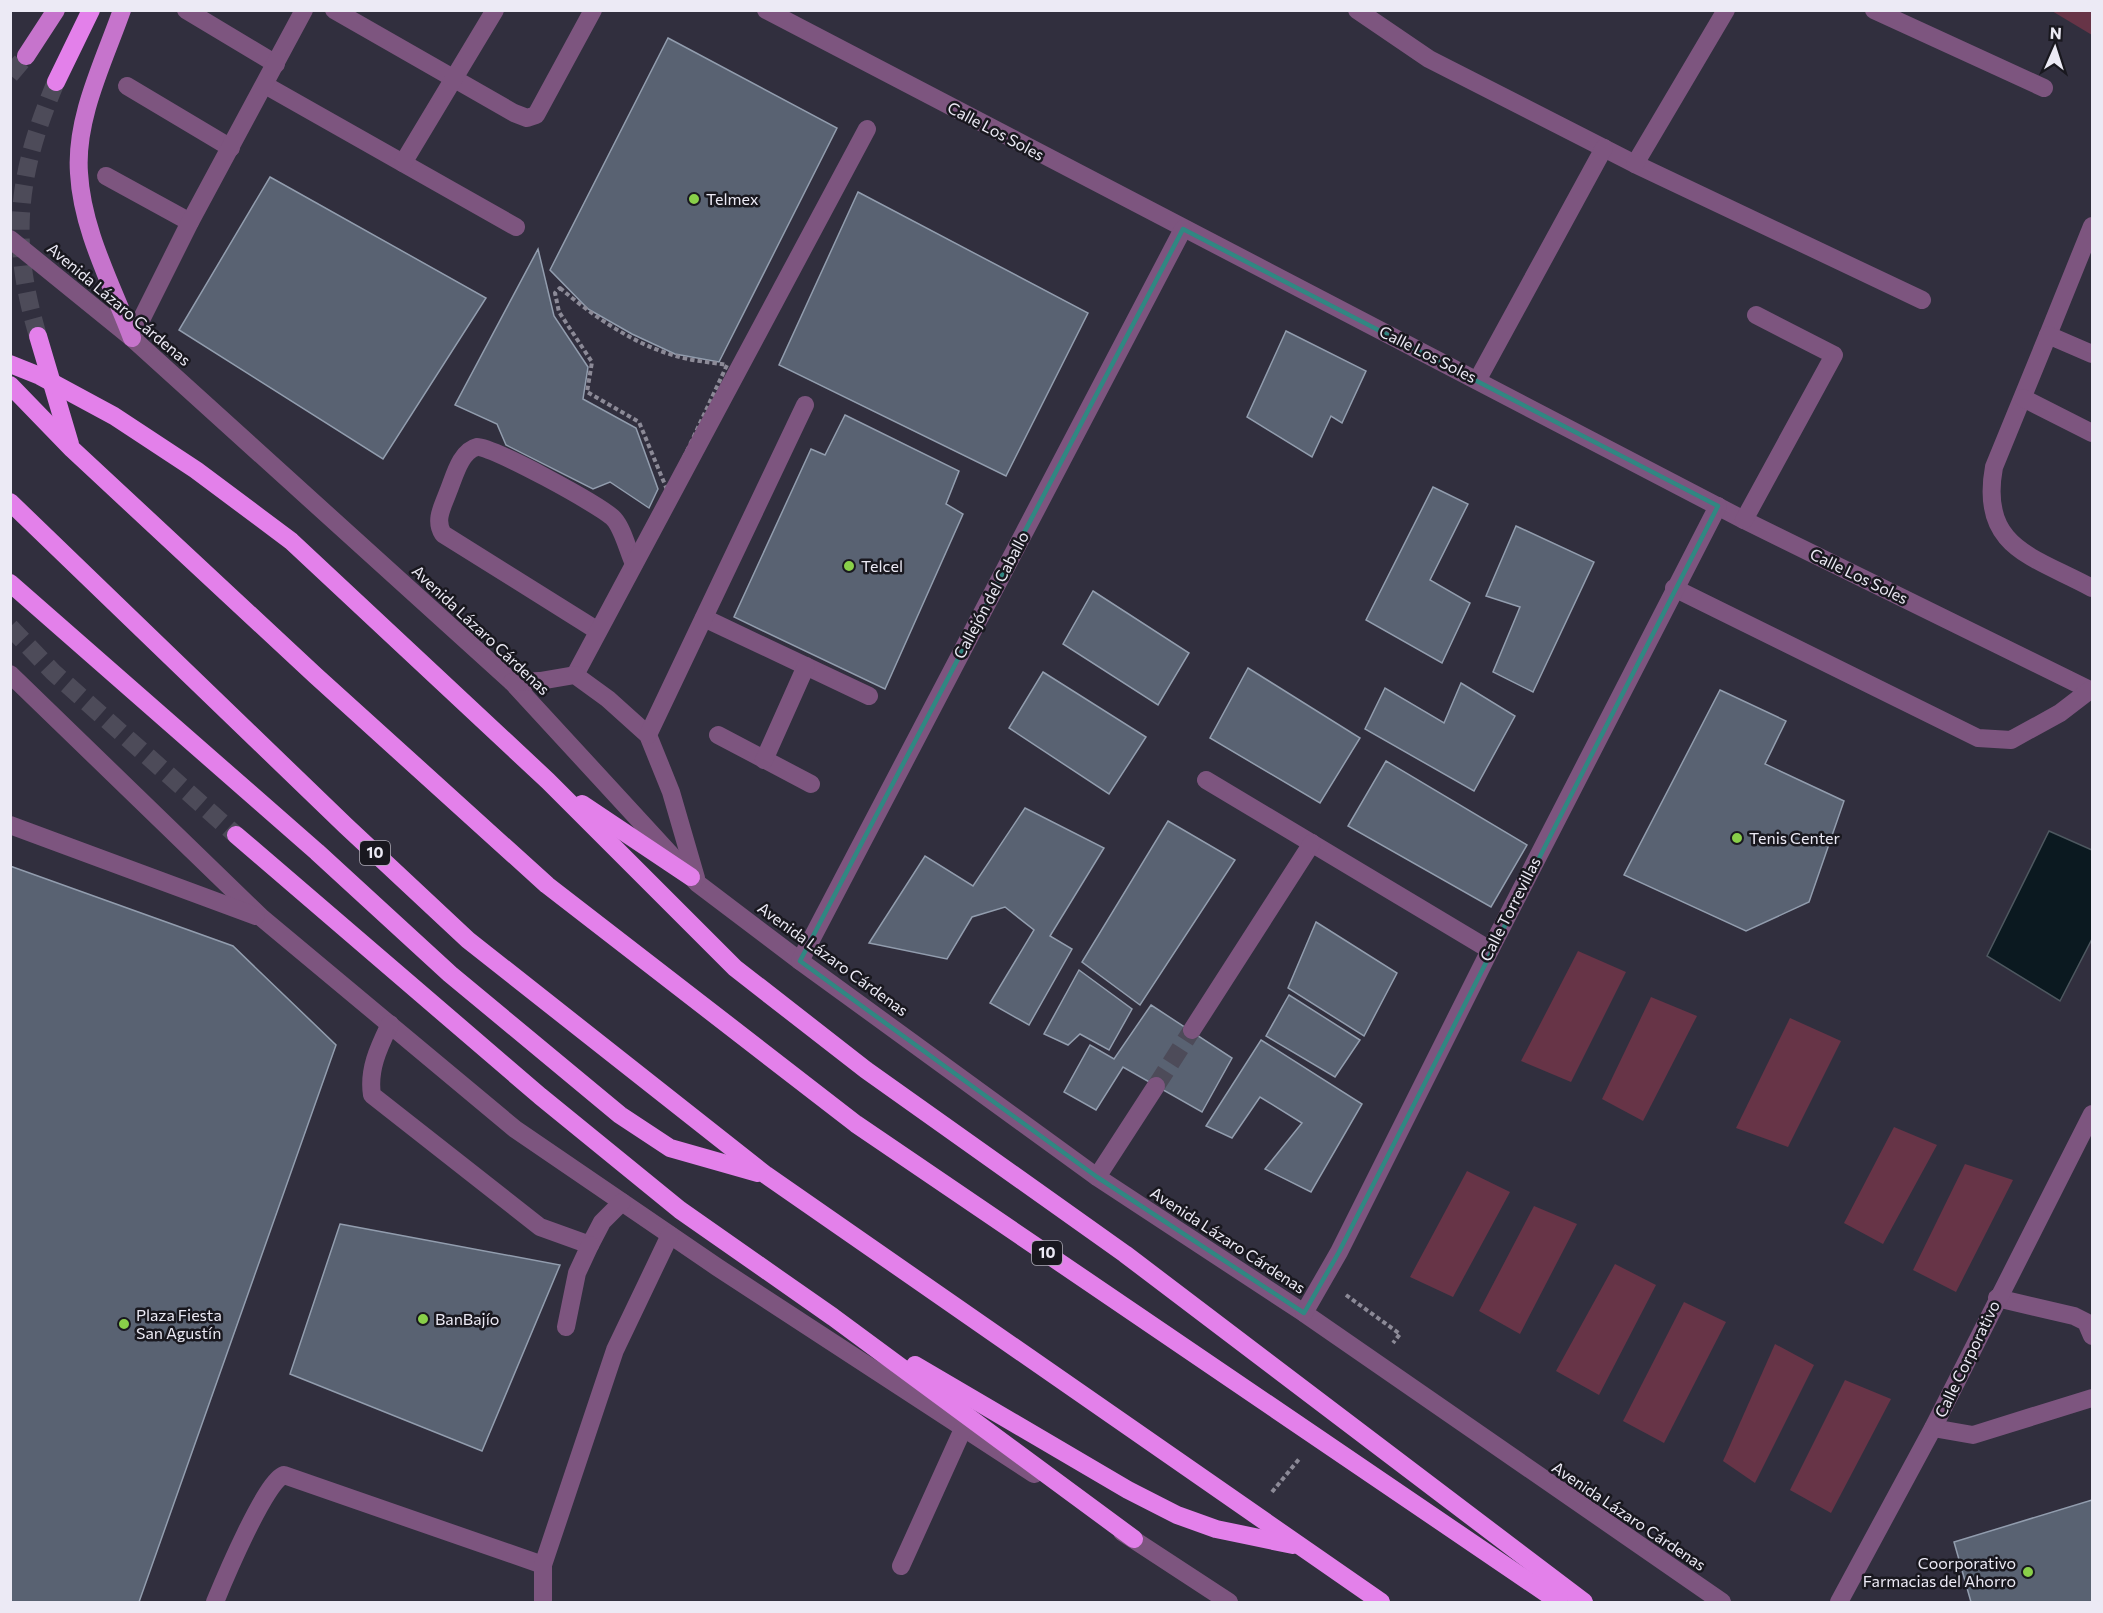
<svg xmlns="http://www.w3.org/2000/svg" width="2103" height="1613" viewBox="0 0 2103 1613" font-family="Commissioner,sans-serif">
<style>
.green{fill:#673447}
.water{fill:#0b1920;stroke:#4e5860;stroke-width:1.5}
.building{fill:#596272;stroke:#929dae;stroke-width:1.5}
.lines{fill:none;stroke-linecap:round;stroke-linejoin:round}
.minor-tunnel{stroke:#4d4b59;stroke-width:18;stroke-dasharray:18 9;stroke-linecap:butt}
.major-tunnel{stroke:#4d4b59;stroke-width:18;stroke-dasharray:18 9;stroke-linecap:butt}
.highway-tunnel{stroke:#4d4b59;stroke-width:18;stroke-dasharray:18 9;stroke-linecap:butt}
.path{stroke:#8c8a97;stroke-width:4;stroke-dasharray:4.5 3;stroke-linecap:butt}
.minor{stroke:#7d557f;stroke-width:18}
.major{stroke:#c674cc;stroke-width:18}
.highway{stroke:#e380ea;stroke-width:18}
.marked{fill:none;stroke:#308782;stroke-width:4.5;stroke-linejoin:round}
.poi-dot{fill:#89cf49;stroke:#19181f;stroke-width:2}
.labels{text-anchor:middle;stroke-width:5;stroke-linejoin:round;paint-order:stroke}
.shield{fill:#19181f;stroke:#adabb5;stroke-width:1.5}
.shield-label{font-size:15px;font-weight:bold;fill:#eceaf5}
.street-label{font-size:16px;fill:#eceaf5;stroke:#19181f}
.poi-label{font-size:16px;fill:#eceaf5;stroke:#19181f;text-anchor:start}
</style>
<rect width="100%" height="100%" fill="#312f3e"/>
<!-- green -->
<g class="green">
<path d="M2052,11H2092V35Z"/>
<path d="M1578,951L1626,972L1571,1082L1521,1061Z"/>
<path d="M1651,997L1697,1016L1643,1121L1602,1099Z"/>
<path d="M1790,1018L1841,1041L1788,1147L1736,1128Z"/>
<path d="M1894,1127L1937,1145L1883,1244L1844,1223Z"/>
<path d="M1965,1164L2013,1180L1956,1292L1913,1270Z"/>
<path d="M1467,1171L1510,1192L1453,1297L1410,1277Z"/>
<path d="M1534,1206L1577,1224L1520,1334L1479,1311Z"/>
<path d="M1615,1264L1656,1285L1599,1395L1556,1371Z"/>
<path d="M1684,1302L1726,1322L1664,1443L1623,1421Z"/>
<path d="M1775,1344L1814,1365L1755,1483L1723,1461Z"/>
<path d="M1845,1380L1891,1399L1831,1513L1790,1490Z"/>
</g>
<!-- water -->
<path class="water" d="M2049,831L2092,850V939L2060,1001L1987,956Z"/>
<!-- building -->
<g class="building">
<path d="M668,38L837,128L719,362L675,354L632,334L588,309L550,270Z"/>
<path d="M270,177L486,298L383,459L179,330Z"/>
<path d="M858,192L1088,313L1006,476L779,365Z"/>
<path d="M538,249L554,316L588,367L583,399L636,428L658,489L649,508L610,482L593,489L506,445L497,424L455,405Z"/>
<path d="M1286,331L1366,371L1342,423L1331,416L1312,457L1247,417Z"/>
<path d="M845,415L959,471L946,504L963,514L885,689L734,617L811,449L825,455Z"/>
<path d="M1433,487L1468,504L1430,580L1470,603L1442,663L1366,620Z"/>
<path d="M1516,526L1594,562L1533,692L1493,672L1520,607L1486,596Z"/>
<path d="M1093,591L1189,653L1158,705L1063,644Z"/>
<path d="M1248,668L1360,738L1320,803L1210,738Z"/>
<path d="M1043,672L1146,737L1109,794L1009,728Z"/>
<path d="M1461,683L1515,716L1474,791L1365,729L1385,688L1444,723Z"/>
<path d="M1720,690L1786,721L1765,764L1844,801L1809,902L1746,931L1624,875Z"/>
<path d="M1386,761L1527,845L1491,907L1348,826Z"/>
<path d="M1025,808L1104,848L1050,936L1072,949L1029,1025L990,1003L1034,930L1005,907L972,917L947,959L869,943L925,856L973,886Z"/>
<path d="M1168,821L1235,860L1140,1005L1082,962Z"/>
<path d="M10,866L233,946L336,1045L139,1602H10Z"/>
<path d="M1316,922L1397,973L1364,1036L1288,988Z"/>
<path d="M1079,970L1132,1009L1109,1050L1080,1034L1068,1045L1044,1034Z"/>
<path d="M1289,995L1360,1040L1335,1077L1266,1036Z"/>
<path d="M1151,1005L1232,1058L1202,1112L1123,1067L1096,1110L1064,1092L1090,1045L1114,1059Z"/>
<path d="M1261,1040L1362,1104L1311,1192L1265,1169L1302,1123L1260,1097L1232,1138L1206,1126Z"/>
<path d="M340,1224L560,1265L482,1451L290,1374Z"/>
<path d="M2092,1500V1602H1971L1954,1542Z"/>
</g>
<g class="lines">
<!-- minor-tunnel -->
<path class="minor-tunnel" d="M1156,1086L1192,1030"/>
<!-- major-tunnel -->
<path class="major-tunnel" d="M10,75L26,56"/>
<!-- highway-tunnel -->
<g class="highway-tunnel">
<path d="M38,336C9,240 17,173 56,82"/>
<path d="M10,627L53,672L236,835"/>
</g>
<!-- path -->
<g class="path">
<path d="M560,288C593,316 633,344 676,356C692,361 710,362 727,365L668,492L639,422L587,392L592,362L559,312L555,293Z"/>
<path d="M1346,1295L1400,1334L1393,1343"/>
<path d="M1272,1492L1300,1458"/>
</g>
<!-- minor -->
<g class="minor">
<path d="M186,10L276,64"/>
<path d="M334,10L514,113L527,118L536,115L593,10"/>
<path d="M766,10L1744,520L2092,691"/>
<path d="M1357,10L1429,59L1635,164L1922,300"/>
<path d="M1874,10L2044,88"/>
<path d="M265,85L516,227"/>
<path d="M127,86L231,148"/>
<path d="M403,163L495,10"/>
<path d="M1635,164L1726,10"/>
<path d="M106,176L190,222"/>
<path d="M10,239L132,338L512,682L697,883L800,961L1097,1177L1304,1313L1722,1602"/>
<path d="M2048,335L2092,226"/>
<path d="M132,338L190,222L304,10"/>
<path d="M2092,354L2048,335L1994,467C1979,548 2033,556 2092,588"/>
<path d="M1478,379L1604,148"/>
<path d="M2023,398L2092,433"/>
<path d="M1744,520L1834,355L1756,315"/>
<path d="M1674,588L1978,738L2011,740L2060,713L2090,690"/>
<path d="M704,618L869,696"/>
<path d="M598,631L443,534C434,520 443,506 448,492C454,478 460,451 477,447C488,444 604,507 614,519C623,529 628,551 634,564"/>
<path d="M10,674L262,918L515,1129L717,1267L1034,1474"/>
<path d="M575,675L867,129"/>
<path d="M512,682L540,681L575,675L608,699L648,735L671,792L696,878"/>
<path d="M648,735L805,405"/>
<path d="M718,735L811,784"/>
<path d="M764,760L806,666"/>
<path d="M1206,780L1490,950"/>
<path d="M10,825L256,916"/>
<path d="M800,961L1183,229"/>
<path d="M390,1024C379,1047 368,1069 372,1095L540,1227L590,1245L602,1222L622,1202"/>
<path d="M1192,1030L1312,843"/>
<path d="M1097,1177L1156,1086"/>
<path d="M1997,1298L2074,1316L2086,1322L2092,1336"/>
<path d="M1304,1313L1339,1252L1490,950L1718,506"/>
<path d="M566,1327L577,1273L590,1245"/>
<path d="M1933,1428L1973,1435L2092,1398"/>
<path d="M1122,1532L1229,1602"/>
<path d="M901,1566L963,1429"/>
<path d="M215,1602C224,1580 266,1480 284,1475L543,1565"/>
<path d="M543,1602V1565L615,1350L670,1235"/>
<path d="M1839,1602L1933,1428L2092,1114"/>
</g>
<!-- major -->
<g class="major">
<path d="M122,10C104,61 75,118 79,173C82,230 112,285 132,338"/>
<path d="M26,56L56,10"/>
</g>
<!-- highway -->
<g class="highway">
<path d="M56,82L91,10"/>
<path d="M38,336L70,444"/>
<path d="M10,364L40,376L114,416L196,470L291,541L548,781L735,968L866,1070L1125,1254L1584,1602"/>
<path d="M10,385L72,449L316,676L547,885L856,1124L1559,1602"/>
<path d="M10,502L346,826L468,940L766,1175L1381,1602"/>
<path d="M10,583L317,852L450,974L620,1115L670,1148L758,1173"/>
<path d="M582,804L691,877"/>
<path d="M236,835L540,1096L680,1210L833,1317L1134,1539"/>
<path d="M915,1365L1128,1490L1177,1515L1216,1529L1293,1545"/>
</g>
</g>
<!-- marked area -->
<path class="marked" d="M1183,229L1718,506L1339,1252L1304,1313L1097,1177L800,961Z"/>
<!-- markers -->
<g class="poi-dot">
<circle cx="694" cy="199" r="6"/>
<circle cx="849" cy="566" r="6"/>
<circle cx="1737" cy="838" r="6"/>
<circle cx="423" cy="1319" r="6"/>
<circle cx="124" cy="1324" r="6"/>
<circle cx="2028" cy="1572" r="6"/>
</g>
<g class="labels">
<!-- shield labels -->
<g class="shield">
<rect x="360" y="841" width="30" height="24" rx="4.5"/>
<rect x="1032" y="1241" width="30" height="24" rx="4.5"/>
</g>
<g class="shield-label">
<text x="375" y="858">10</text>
<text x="1047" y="1258">10</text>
</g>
<!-- street labels -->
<g class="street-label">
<text transform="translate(996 131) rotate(28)" y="6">Calle Los Soles</text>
<text transform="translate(119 304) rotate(40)" y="6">Avenida Lázaro Cárdenas</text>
<text transform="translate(1428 354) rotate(27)" y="6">Calle Los Soles</text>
<text transform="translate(1859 576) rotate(26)" y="6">Calle Los Soles</text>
<text transform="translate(991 595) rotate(-62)" y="6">Callejón del Caballo</text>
<text transform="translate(481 630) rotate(43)" y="6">Avenida Lázaro Cárdenas</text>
<text transform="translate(1510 909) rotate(-63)" y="6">Calle Torrevillas</text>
<text transform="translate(833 959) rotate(36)" y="6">Avenida Lázaro Cárdenas</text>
<text transform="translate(1228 1240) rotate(33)" y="6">Avenida Lázaro Cárdenas</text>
<text transform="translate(1967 1359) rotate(-64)" y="6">Calle Corporativo</text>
<text transform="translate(1629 1516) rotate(34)" y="6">Avenida Lázaro Cárdenas</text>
</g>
<!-- poi labels -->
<g class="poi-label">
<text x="706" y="205">Telmex</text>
<text x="861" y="572">Telcel</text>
<text x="1749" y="844">Tenis Center</text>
<text x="136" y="1321">Plaza Fiesta<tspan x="136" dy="18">San Agustín</tspan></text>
<text x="435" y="1325">BanBajío</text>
<text x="2016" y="1569" text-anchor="end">Coorporativo<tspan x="2016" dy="18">Farmacias del Ahorro</tspan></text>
</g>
</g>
<!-- border -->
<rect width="2103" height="1613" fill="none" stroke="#eceaf5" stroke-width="24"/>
<!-- north arrow -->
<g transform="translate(2055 48) rotate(3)" stroke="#19181f" stroke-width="4.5" paint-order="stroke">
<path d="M0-4.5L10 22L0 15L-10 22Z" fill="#eceaf5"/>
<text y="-9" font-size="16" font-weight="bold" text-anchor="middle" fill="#eceaf5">N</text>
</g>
</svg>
